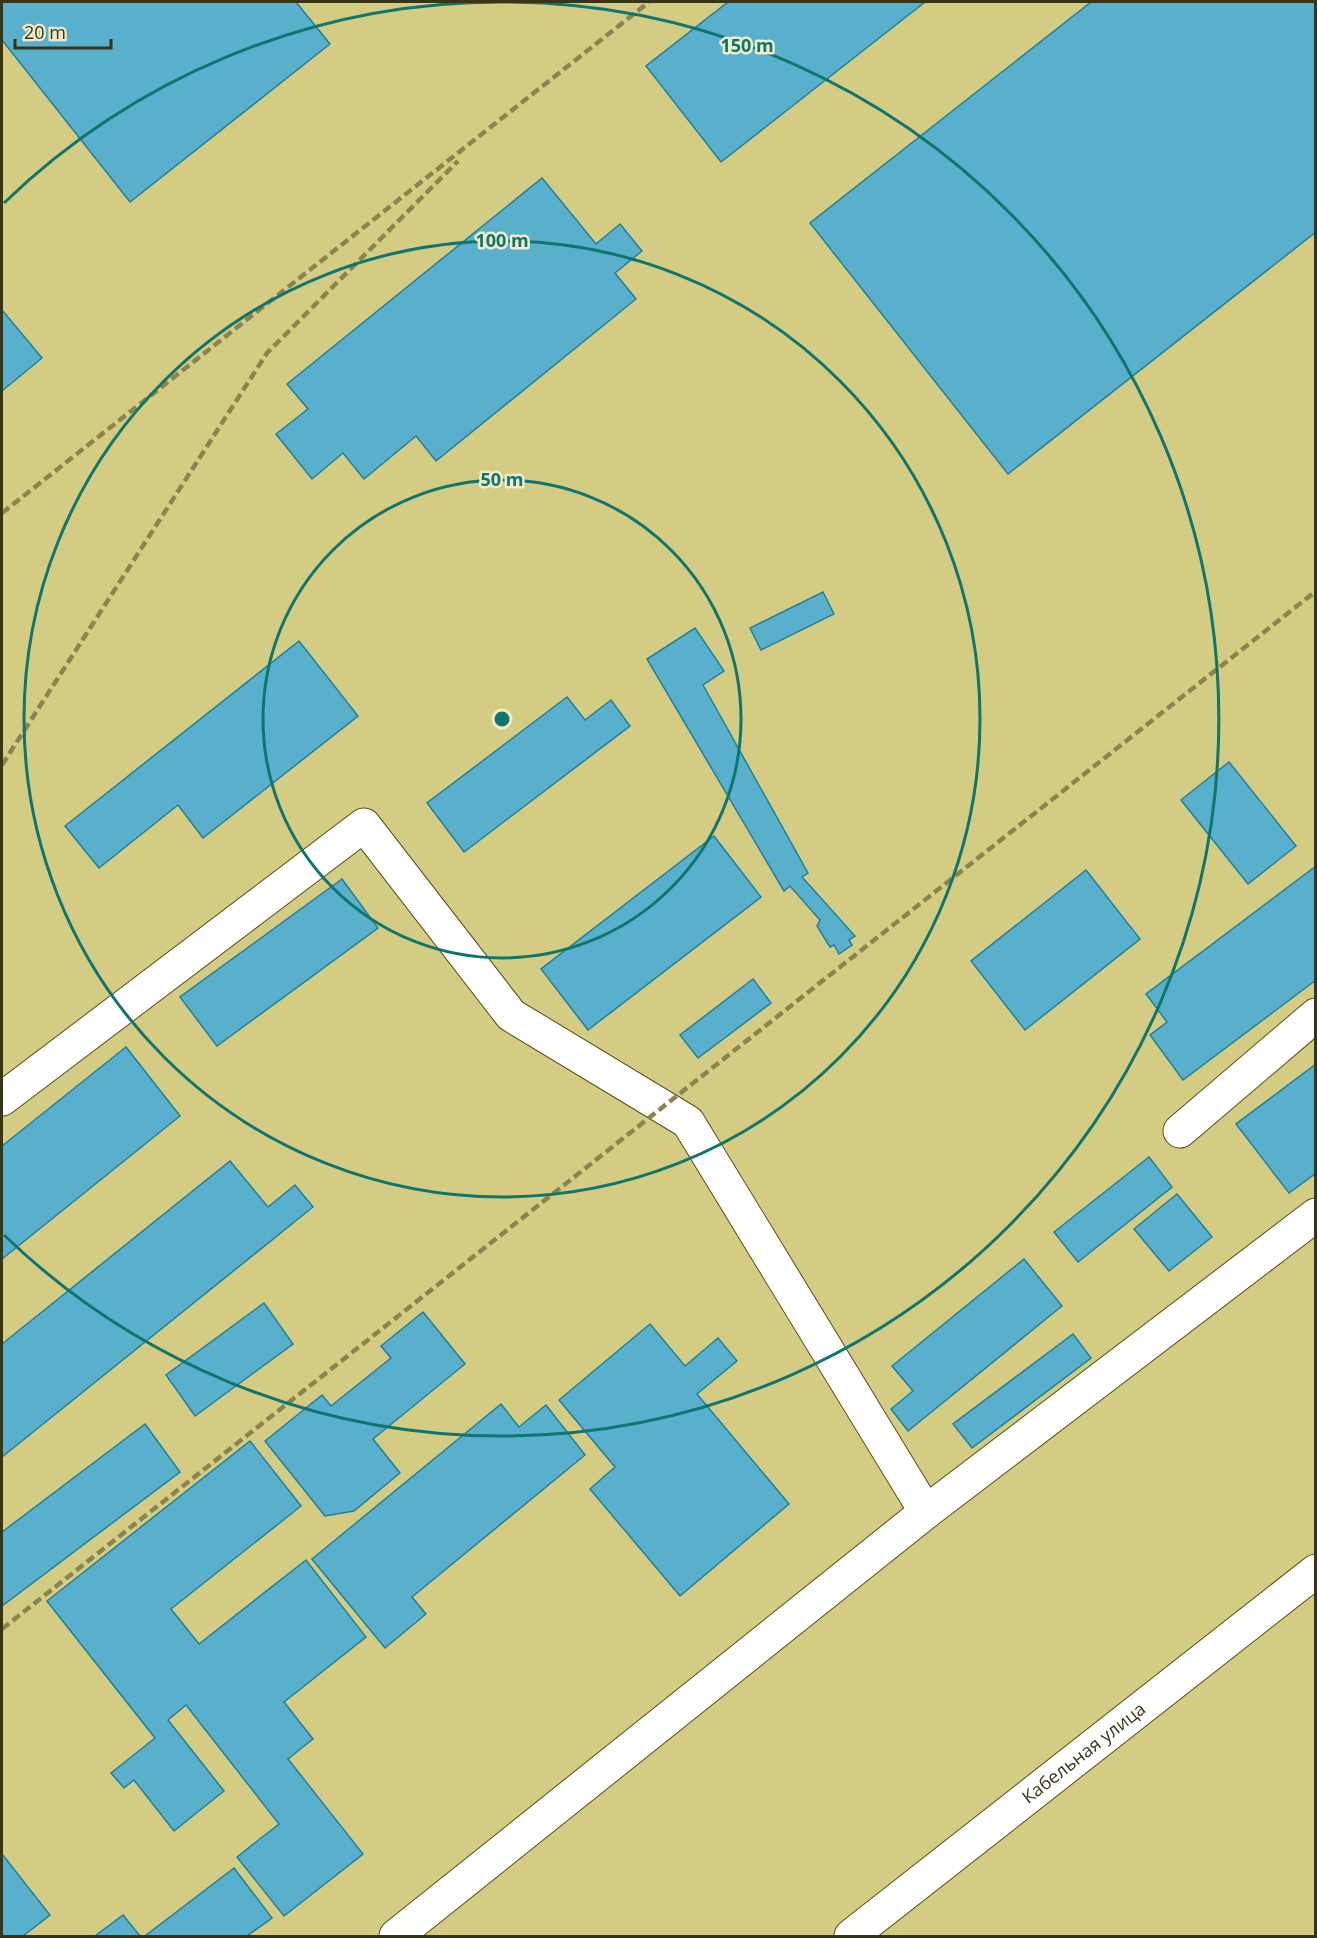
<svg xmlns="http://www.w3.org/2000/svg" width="1317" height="1938" viewBox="0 0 1317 1938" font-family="'Open Sans',sans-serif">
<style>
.building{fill:#58b0cc;stroke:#1f809a;stroke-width:1.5}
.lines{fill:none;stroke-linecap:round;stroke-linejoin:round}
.minor-casing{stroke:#564e16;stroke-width:35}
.minor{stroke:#fff;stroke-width:33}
.rail{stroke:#8b8450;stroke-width:4.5;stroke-dasharray:9 4.5;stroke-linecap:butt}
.ring{fill:none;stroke:#0f766e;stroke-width:3}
.labels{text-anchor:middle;stroke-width:5;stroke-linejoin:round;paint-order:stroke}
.street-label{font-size:18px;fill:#383416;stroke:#f0ebc8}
.centre{fill:#0f766e;stroke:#f0ebc8;stroke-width:3}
.ring-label{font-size:18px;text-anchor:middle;font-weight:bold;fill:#0f766e;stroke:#f0ebc8;stroke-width:5;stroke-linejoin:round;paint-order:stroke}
</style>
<rect width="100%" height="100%" fill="#d5cc83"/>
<!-- building -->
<g class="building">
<path d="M2,2H296L330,44L130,202L2,40Z"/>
<path d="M728,2H925L721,162L646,66Z"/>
<path d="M1091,2H1316V232L1008,474L810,223Z"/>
<path d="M542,178L596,244L620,224L642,251L615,273L636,299L436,461L416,436L364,479L343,453L312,479L276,434L308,409L287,384Z"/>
<path d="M2,310L42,358L2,391Z"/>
<path d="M823,592L834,614L761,650L750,628Z"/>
<path d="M695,628L724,671L703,685L808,873L802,877L855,936L849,940L852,945L839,954L834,945L830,947L817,926L820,920L790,886L784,891L647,659Z"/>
<path d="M299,641L358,716L203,838L178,805L99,868L65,826Z"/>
<path d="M567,697L585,720L611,700L630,726L464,852L427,803Z"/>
<path d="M1229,762L1296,846L1248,884L1181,800Z"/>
<path d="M714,836L761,897L588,1030L541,969Z"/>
<path d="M1316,866V980L1183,1080L1150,1035L1167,1022L1146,994Z"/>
<path d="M1086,870L1140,939L1025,1030L971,961Z"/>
<path d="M342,879L378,928L217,1046L180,997Z"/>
<path d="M753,979L771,1003L698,1058L680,1035Z"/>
<path d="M126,1047L180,1116L2,1259V1146Z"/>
<path d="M1316,1064V1173L1289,1193L1236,1124Z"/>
<path d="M1149,1157L1172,1187L1078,1262L1054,1232Z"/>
<path d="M230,1161L268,1207L295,1185L313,1207L2,1457V1344Z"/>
<path d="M1177,1194L1212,1237L1169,1271L1134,1229Z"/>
<path d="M1024,1259L1062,1306L908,1431L891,1409L913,1391L892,1366Z"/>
<path d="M264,1303L293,1344L195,1416L166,1375Z"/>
<path d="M423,1312L465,1364L373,1439L400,1473L354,1511L325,1516L265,1441L322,1395L331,1406L391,1358L381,1346Z"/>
<path d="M650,1324L685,1366L718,1338L737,1361L697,1394L789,1504L680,1596L590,1489L615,1467L559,1400Z"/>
<path d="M1073,1334L1091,1358L972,1448L953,1424Z"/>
<path d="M501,1404L519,1427L546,1405L585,1455L412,1597L426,1614L385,1648L312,1559Z"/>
<path d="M145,1424L180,1472L2,1606V1532Z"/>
<path d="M250,1441L301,1506L171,1609L199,1644L306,1560L366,1637L284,1702L313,1739L288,1759L363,1854L284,1916L237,1857L279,1824L186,1705L168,1720L224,1791L174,1831L134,1780L124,1788L111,1773L155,1738L47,1601Z"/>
<path d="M2,1854L50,1915L23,1936H2Z"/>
<path d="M234,1868L272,1918L247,1936H145Z"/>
<path d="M123,1915L140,1936H95Z"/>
</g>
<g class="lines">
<defs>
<g id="minor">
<path d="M2,1099L364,825L511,1015L688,1122L926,1512L396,1936"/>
<path d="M1180,1131L1316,1015"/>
<path d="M926,1512L1316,1215"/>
<path id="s1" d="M851,1936L1316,1571"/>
</g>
</defs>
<!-- minor casing -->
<use href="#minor" class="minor-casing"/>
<!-- minor -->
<use href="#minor" class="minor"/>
<!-- rail -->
<g class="rail">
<path d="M2,513L649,2"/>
<path d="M2,765L267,353L458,161"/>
<path d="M2,1629L1316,591"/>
</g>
</g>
<!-- distance rings -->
<g class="ring">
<circle cx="502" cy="719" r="239"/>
<circle cx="502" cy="719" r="478"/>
<path d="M4 203A717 717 0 1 1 4 1235"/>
</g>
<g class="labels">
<!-- street labels -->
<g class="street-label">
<text dy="6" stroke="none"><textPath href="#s1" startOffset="296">Кабельная улица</textPath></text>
</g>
</g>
<circle cx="502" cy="719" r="9" class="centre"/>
<g class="ring-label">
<text x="747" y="52">150 m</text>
<text x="502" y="247">100 m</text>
<text x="502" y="486">50 m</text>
</g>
<!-- border -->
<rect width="1317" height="1938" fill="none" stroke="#383416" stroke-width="6"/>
<!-- scale -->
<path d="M15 39v9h96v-9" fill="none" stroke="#383416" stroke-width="3"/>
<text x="24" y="39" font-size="18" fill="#383416" stroke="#f0ebc8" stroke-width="4.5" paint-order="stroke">20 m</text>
</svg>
